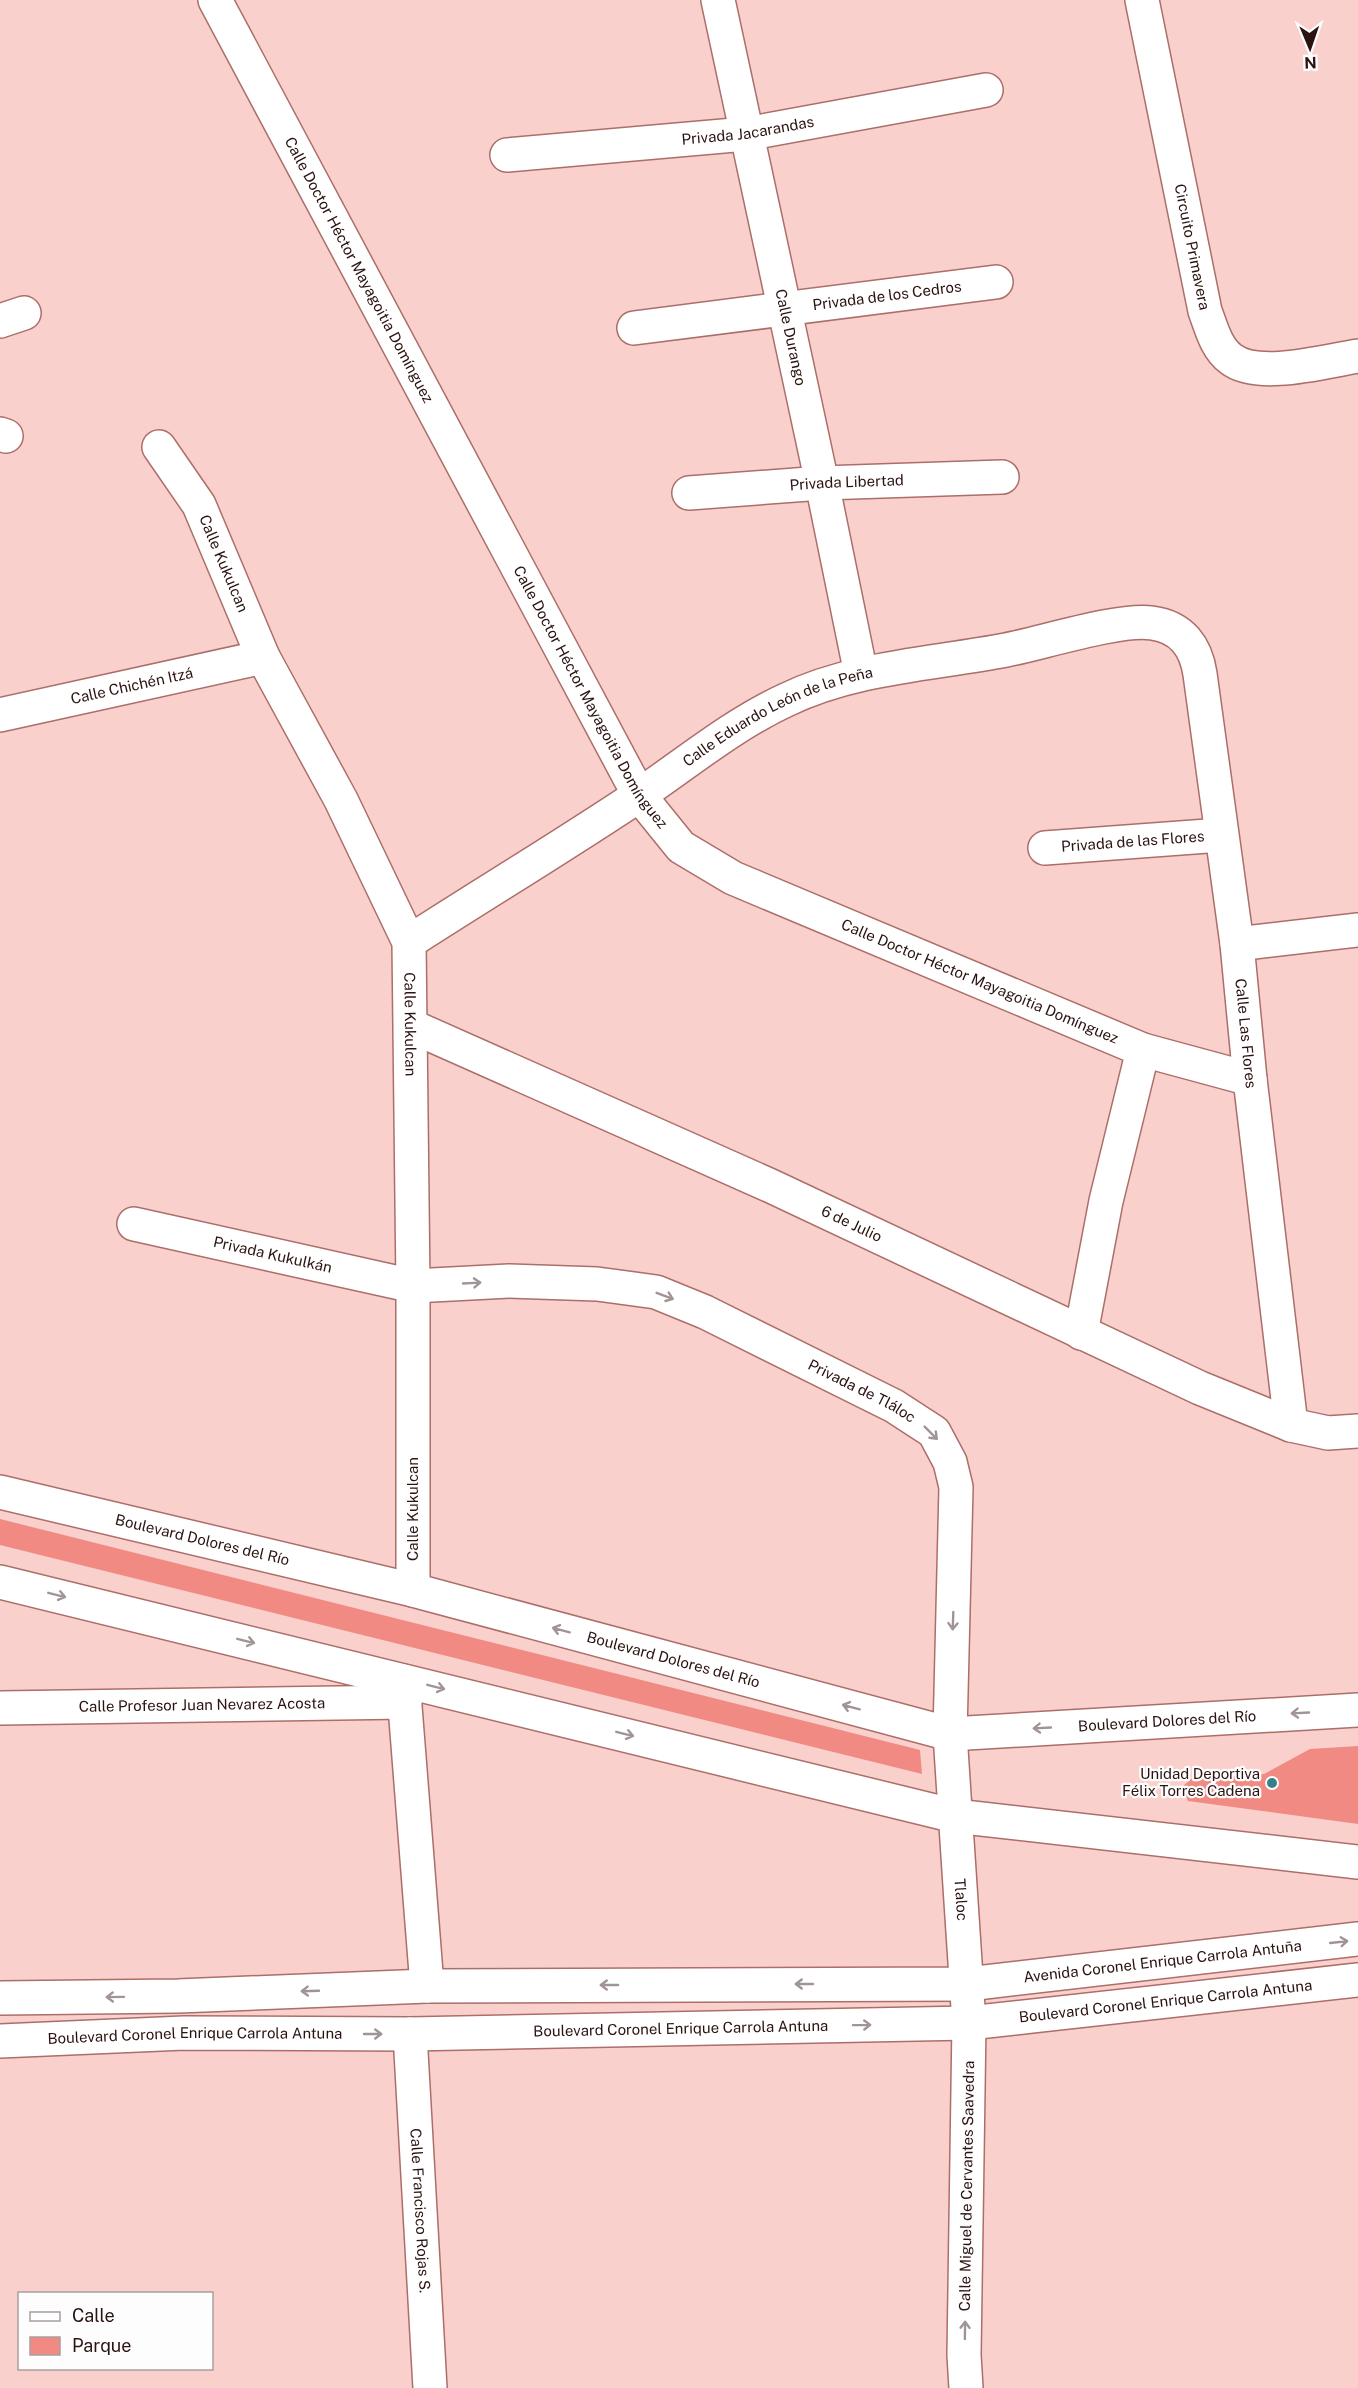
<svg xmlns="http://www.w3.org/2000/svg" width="1358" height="2388" viewBox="0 0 1358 2388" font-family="'Public Sans',sans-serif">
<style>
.green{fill:#f08a83}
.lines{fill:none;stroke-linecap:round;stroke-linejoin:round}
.minor-casing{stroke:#ac6e69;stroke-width:36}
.major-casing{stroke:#ac6e69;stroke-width:36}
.minor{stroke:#fff;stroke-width:33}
.major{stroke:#fff;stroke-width:33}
.oneway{stroke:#a09594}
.poi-dot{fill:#388088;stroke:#fdfdfd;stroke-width:2}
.labels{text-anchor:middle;stroke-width:4.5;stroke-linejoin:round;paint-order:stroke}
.street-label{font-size:15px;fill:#2b1312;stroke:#fdfdfd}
.poi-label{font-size:15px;fill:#2b1312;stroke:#fdfdfd;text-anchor:end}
</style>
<rect width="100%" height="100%" fill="#fad0cc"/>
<!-- green -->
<g class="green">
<path d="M0,1519L920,1750L922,1774L0,1545Z"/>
<path d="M1358,1746V1824L1188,1801L1182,1787L1191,1779L1264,1774L1310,1749Z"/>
</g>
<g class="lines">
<defs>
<g id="minor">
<path id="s1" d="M215,0L639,795L681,847L733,878L1143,1050L1250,1079"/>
<path id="s2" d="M718,0L822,483L861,674"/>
<path id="s3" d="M1142,0L1205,311C1211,327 1216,348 1231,359C1258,380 1326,361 1358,356"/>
<path id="s4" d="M507,155L746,134L986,90"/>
<path d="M0,321L24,313"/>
<path id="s5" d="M634,328L996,282"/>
<path d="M0,434L6,436"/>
<path id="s6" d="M159,447L199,505L263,657L341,800L409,942L413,1286V1590"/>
<path id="s7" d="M689,493L822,483L1002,477"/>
<path id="s8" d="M0,715L263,657"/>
<path id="s9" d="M1045,848L1221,835"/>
<path id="s10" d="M409,942C485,893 563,846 638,796C687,763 732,725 786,700C854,667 933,664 1006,650C1042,643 1120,618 1152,623C1182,627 1196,647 1200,674L1237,944L1250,1079L1291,1425"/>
<path d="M1237,944L1358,930"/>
<path id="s11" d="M411,1026L771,1186L1200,1388L1291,1425L1328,1433L1358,1431"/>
<path id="s12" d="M134,1224L413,1286L509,1281L597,1284L656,1292L705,1312L894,1406L934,1432L950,1462L956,1487L950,1734L969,2023L964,2355L966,2388"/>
<path d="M1081,1333L1106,1201L1143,1050"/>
<path d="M403,1681L427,1986"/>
<path id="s13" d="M0,1708L405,1702"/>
<path id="s14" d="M410,2034L430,2388"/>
</g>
<g id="major">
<path id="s15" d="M0,1492L413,1590L950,1734L1358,1710"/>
<path d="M0,1582L955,1816L1358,1862"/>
<path id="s16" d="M0,1998L178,1996L427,1986L968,1984L1358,1939"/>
<path id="s17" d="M0,2041L184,2033L410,2034L969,2023L1358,1980"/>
</g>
</defs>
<!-- minor casing -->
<use href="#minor" class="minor-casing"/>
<!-- major casing -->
<use href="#major" class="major-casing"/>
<!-- minor -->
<use href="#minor" class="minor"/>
<!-- major -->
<use href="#major" class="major"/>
</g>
<!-- one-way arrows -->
<defs><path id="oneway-shaft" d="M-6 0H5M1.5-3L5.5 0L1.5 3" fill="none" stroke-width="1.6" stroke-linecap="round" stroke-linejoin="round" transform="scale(1.5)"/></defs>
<g class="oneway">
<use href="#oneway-shaft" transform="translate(472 1283) rotate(-3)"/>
<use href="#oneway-shaft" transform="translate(665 1296) rotate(21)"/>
<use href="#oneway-shaft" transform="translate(931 1433) rotate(45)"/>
<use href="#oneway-shaft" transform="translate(57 1595) rotate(14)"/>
<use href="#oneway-shaft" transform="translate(953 1621) rotate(92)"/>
<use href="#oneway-shaft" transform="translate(561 1630) rotate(-165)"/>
<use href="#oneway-shaft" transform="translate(246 1641) rotate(14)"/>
<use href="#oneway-shaft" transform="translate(436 1687) rotate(14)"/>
<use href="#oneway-shaft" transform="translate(851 1707) rotate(-165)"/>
<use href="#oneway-shaft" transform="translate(1300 1713) rotate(177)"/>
<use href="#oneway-shaft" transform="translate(1042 1728) rotate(177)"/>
<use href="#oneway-shaft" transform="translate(625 1734) rotate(14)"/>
<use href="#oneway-shaft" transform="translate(1339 1942) rotate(-6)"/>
<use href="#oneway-shaft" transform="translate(804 1984) rotate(180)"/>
<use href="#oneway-shaft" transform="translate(609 1985) rotate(180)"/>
<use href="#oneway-shaft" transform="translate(310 1991) rotate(178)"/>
<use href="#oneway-shaft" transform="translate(115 1997) rotate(179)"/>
<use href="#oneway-shaft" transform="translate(862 2025) rotate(-1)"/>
<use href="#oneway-shaft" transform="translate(373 2034)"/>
<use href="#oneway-shaft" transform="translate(965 2330) rotate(-89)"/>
</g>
<!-- markers -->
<circle class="poi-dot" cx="1272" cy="1783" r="6"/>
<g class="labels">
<!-- street labels -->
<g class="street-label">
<text dy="5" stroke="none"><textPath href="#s4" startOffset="242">Privada Jacarandas</textPath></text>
<text dy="5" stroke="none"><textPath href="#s3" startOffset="252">Circuito Primavera</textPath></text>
<text dy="5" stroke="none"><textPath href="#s1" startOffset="306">Calle Doctor Héctor Mayagoitia Domínguez</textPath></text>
<text dy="5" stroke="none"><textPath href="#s5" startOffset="255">Privada de los Cedros</textPath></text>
<text dy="5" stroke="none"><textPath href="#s2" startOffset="345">Calle Durango</textPath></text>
<text dy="5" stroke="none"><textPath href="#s7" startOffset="158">Privada Libertad</textPath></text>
<text dy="5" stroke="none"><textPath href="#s6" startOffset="134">Calle Kukulcan</textPath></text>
<text dy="5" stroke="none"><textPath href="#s8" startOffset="135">Calle Chichén Itzá</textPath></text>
<text dy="5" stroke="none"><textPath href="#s1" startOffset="792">Calle Doctor Héctor Mayagoitia Domínguez</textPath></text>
<text dy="5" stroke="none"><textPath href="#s10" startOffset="434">Calle Eduardo León de la Peña</textPath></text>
<text dy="5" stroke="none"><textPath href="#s9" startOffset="88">Privada de las Flores</textPath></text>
<text dy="5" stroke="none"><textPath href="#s1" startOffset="1296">Calle Doctor Héctor Mayagoitia Domínguez</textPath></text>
<text dy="5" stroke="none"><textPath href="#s6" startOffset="638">Calle Kukulcan</textPath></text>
<text dy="5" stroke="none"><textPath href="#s10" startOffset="1262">Calle Las Flores</textPath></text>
<text dy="5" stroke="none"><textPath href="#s11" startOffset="483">6 de Julio</textPath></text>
<text dy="5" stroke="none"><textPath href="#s12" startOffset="142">Privada Kukulkán</textPath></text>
<text dy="5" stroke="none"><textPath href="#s12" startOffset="758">Privada de Tláloc</textPath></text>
<text transform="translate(413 1509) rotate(-90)" y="5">Calle Kukulcan</text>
<text dy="5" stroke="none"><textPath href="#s15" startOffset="208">Boulevard Dolores del Río</textPath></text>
<text dy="5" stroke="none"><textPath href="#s15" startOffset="694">Boulevard Dolores del Río</textPath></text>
<text dy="5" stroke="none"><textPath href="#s13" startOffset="202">Calle Profesor Juan Nevarez Acosta</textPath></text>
<text dy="5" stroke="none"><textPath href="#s15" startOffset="1198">Boulevard Dolores del Río</textPath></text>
<text dy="5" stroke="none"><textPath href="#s12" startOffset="1314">Tlaloc</textPath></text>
<text dy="5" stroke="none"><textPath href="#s16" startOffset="1164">Avenida Coronel Enrique Carrola Antuña</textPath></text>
<text dy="5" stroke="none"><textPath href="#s17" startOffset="1167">Boulevard Coronel Enrique Carrola Antuna</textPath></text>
<text dy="5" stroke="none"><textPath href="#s17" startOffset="681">Boulevard Coronel Enrique Carrola Antuna</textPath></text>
<text dy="5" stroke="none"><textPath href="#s17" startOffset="195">Boulevard Coronel Enrique Carrola Antuna</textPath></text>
<text transform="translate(967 2186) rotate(-89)" y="5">Calle Miguel de Cervantes Saavedra</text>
<text dy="5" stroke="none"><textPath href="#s14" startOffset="177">Calle Francisco Rojas S.</textPath></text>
</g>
<!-- poi labels -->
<g class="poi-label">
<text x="1260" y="1779">Unidad Deportiva<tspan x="1260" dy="17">Félix Torres Cadena</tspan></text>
</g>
</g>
<!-- legend -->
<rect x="18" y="2292" width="195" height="78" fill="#fdfdfd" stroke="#a99f9f" stroke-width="1.5"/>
<rect x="30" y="2312" width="30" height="9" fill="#ffffff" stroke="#a99f9f" stroke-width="1.5"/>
<text x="72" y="2322" font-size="18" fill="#2b1312">Calle</text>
<rect x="30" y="2337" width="30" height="18" fill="#f08a83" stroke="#a99f9f" stroke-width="1.5"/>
<text x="72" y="2352" font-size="18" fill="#2b1312">Parque</text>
<!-- north arrow -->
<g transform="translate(1310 48) rotate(178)" stroke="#fdfdfd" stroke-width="4.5" paint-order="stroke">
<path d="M0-4.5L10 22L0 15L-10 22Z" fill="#2b1312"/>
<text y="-9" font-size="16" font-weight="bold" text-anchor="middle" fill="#2b1312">N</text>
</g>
</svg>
